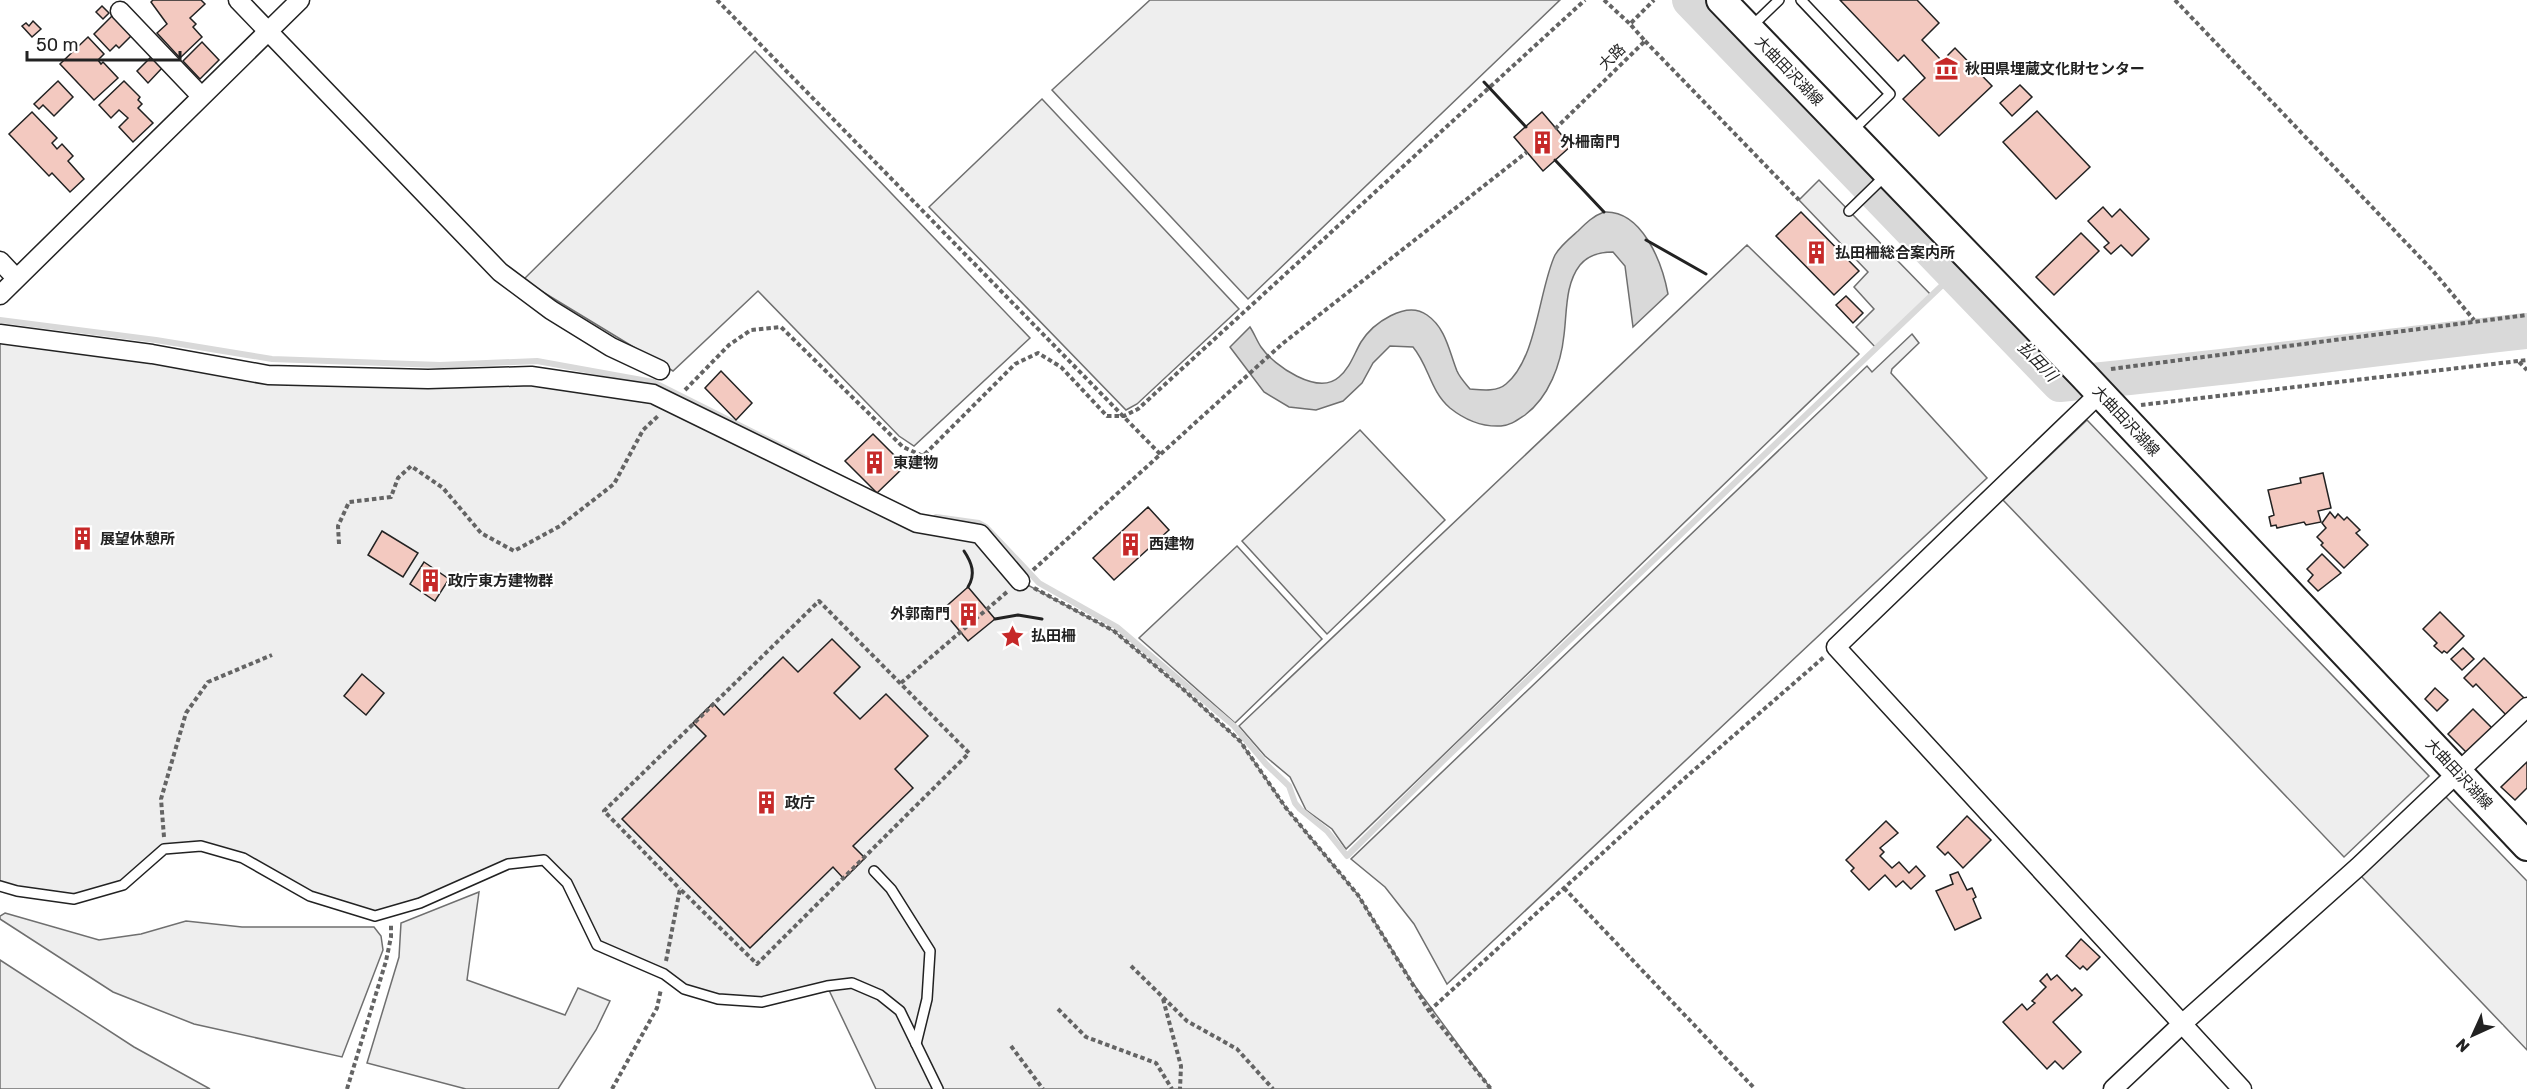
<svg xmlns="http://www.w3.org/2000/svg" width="2527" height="1089" viewBox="0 0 2527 1089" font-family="Rubik,'Noto Sans JP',sans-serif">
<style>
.green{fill:#eee;stroke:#6f6f6f;stroke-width:1.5}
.parking{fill:#ededed;stroke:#6f6f6f;stroke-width:1.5}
.water{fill:#d9d9d9;stroke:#6f6f6f;stroke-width:1.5}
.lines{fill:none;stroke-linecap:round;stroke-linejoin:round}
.stream{stroke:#d9d9d9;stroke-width:6}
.river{stroke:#d9d9d9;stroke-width:36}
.building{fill:#f3c9c0;stroke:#222;stroke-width:1.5}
.service-casing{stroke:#222;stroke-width:12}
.minor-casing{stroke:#222;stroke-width:21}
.primary-casing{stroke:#222;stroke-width:32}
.path{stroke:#646464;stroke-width:4;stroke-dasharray:4.5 3;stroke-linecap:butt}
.service{stroke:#fff;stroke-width:9}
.minor{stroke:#fff;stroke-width:18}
.primary{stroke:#fff;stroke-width:28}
.wall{stroke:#222;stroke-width:3}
.labels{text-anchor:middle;stroke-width:4.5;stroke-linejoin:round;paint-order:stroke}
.street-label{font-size:15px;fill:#222;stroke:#fff}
.poi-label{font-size:15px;font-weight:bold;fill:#222;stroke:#fff;text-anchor:start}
.water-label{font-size:16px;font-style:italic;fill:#222;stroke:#fff}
</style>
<rect width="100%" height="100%" fill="#fff"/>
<!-- green -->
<g class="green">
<path d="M1150,0H1560L1248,299L1052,90Z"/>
<path d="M755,51L1030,338L914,446L899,436L758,291L673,371L523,280Z"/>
<path d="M1042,99L1239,309L1137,404L1126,410L929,207Z"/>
<path d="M1747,245L1859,354L1346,849L1332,829L1306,810L1290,777L1265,756L1239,726Z"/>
<path d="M0,334L268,375L531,376L653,394L917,523L980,534L1020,581L1114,631L1184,690L1240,741L1286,808L1358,895L1412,982L1491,1089H876L827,986L762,1002L718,999L597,945L567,883L544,860L508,865L375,916L310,896L243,858L201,846L164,849L123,885L74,899L0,886Z"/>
<path d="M1912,334L1919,343L1892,369L1891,373L1987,478L1447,984L1414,924L1385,887L1351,859L1867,366L1872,372Z"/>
<path d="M2087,420L2429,776L2344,857L2003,500Z"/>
<path d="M1360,430L1445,520L1327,634L1242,541Z"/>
<path d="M1237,546L1322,639L1235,723L1139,638Z"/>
<path d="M2445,796L2527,881V1050L2361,876Z"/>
<path d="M479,892L467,980L565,1015L578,988L610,1001L596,1030L558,1089H466L367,1063L399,957L401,923Z"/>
<path d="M5,913L99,940L141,934L186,921L242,927H374L381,936L383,950L342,1057L194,1024L113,992L0,919V916Z"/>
<path d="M0,960L134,1047L210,1089H0Z"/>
</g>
<!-- parking -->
<path class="parking" d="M1819,180L1932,296L1877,349L1856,327L1874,309L1854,287L1868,272L1799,200Z"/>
<!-- water -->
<path class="water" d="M1604,212C1642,210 1662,262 1668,294L1633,327L1625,266L1613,252C1602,252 1588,255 1580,265C1565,284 1567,312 1564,335C1561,364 1549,397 1525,415C1516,421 1511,425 1501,426C1483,427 1465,420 1450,408C1430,391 1429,366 1413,347L1390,346L1373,363L1362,383L1343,401L1316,410L1289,407L1264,392L1230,347L1250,327C1254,333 1257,341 1261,347C1274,366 1318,396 1339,377C1350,368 1354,354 1361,342C1373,323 1406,300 1427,315C1446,328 1449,351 1457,371C1460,378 1466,384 1470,389C1482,390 1497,392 1506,384C1537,359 1539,289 1555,255C1560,246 1570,238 1578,231C1586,223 1593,216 1604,212Z"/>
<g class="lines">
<!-- stream -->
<g class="stream">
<path d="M0,320L156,340L272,359L440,365L537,361L653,382L807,459"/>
<path d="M936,517L979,523L986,527L1039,583L1117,627L1234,726L1266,764L1289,786L1295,803L1300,809L1327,831L1347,856L1448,756L1954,274"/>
</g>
<!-- river -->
<path class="river" d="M1690,0L2060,384C2216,370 2371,348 2527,331"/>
</g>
<!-- building -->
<g class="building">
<path d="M153,0H201L205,4L190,18L196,24L193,27L202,37L180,58L157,33L167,24L151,2Z"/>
<path d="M1840,0H1917L1939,23L1922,40L1942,61L1955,48L1992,86L1939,136L1903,99L1925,78L1904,55L1898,61Z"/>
<path d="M102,6L109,13L103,19L96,12Z"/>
<path d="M112,16L132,35L119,48L116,45L110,51L94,34Z"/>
<path d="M33,21L41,29L32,37L22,26L26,23L29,26Z"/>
<path d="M88,37L104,54L98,60L101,64L103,62L118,78L94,100L60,64Z"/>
<path d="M202,42L219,60L200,79L183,61Z"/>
<path d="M152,56L163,67L148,83L137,71Z"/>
<path d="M58,81L73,97L54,116L43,105L39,109L34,104Z"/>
<path d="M124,81L140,97L138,100L142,104L138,108L153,123L133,142L119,127L128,118L119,110L111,118L99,105Z"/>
<path d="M2020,85L2032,97L2012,116L2000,103Z"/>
<path d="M2037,111L2090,167L2056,199L2003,142Z"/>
<path d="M32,112L57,138L52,143L57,149L62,144L73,156L68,161L84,179L70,192L52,173L49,176L9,134Z"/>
<path d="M1542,112L1571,146L1543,171L1514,137Z"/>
<path d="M2103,207L2112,217L2120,209L2149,239L2132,256L2121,245L2111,254L2104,247L2109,243L2088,221Z"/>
<path d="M1801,212L1859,271L1834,295L1776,236Z"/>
<path d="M2081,233L2099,251L2054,295L2036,277Z"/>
<path d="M1846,296L1863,313L1853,323L1836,305Z"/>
<path d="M721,371L752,403L736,420L705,388Z"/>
<path d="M873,434L905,466L877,493L845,461Z"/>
<path d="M2323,473L2331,508L2318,511L2321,522L2306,525L2304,522L2277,528L2276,525L2271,526L2269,517L2274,515L2268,490L2301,483L2300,478Z"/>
<path d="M1148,507L1169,530L1114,580L1093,558Z"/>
<path d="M2330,512L2335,518L2338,514L2344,520L2347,517L2360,530L2356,533L2368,545L2344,568L2321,545L2323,543L2317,537L2326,528L2322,523Z"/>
<path d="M382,531L418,553L403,577L368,555Z"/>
<path d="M78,532L89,534L86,547L76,545Z"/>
<path d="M2322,554L2341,573L2318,591L2308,581L2313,575L2307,569Z"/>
<path d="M424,562L449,579L435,601L410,584Z"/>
<path d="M968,587L995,619L968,641L942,610Z"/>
<path d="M2440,612L2464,636L2447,653L2444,651L2442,653L2434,646L2437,643L2423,629Z"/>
<path d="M832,639L860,667L834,693L860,719L886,694L928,736L895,769L913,788L853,846L865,858L844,879L833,867L750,948L622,819L706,736L693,723L713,703L724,715L783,657L798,672Z"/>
<path d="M2463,648L2474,659L2462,670L2451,659Z"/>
<path d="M2484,658L2524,698L2507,716L2476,684L2473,687L2464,678Z"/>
<path d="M362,674L384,693L366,715L344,696Z"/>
<path d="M2435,688L2448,700L2437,711L2425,699Z"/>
<path d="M2473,709L2492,728L2467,753L2448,734Z"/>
<path d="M2527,762V788L2515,800L2501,787Z"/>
<path d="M1967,816L1991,840L1963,868L1948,852L1945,855L1937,847Z"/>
<path d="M1886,821L1898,833L1880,848L1884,852L1880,856L1892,868L1899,862L1909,873L1916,866L1925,876L1911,889L1903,881L1896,887L1885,875L1869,890L1851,871L1854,868L1846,860Z"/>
<path d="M1958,872L1967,890L1972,888L1976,897L1973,899L1981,918L1955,930L1936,891L1953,884L1950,875Z"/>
<path d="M2081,939L2100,957L2087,970L2083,966L2080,969L2066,956Z"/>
<path d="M2047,974L2051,980L2057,975L2072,991L2075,988L2082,995L2053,1022L2081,1052L2063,1069L2055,1061L2047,1069L2003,1022L2022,1004L2027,1010L2035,1003L2032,1001L2046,987L2040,981Z"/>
</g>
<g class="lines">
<defs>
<g id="service">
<path d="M1801,0L1890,94L1851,132"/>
<path d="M1751,27L1779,0"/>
<path d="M1849,211L1886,175"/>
<path d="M874,871L891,889L930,951L927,999L916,1044"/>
<path d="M0,886L17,891L74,899L123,885L164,849L201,846L243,858L310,896L375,916L420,903L508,864L544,860L567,883L597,945L664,974L684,989L718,999L762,1002L827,986L852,983L880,995L900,1011L938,1089"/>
</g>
<g id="minor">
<path d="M238,0L500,272L551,310L611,347L660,370"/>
<path d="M120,11L201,96"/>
<path d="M0,261L16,278"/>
<path d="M0,295L300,0"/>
<path d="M0,334L152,354L268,375L428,379L531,376L653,394L917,523L980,534L1020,581"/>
<path d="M2100,393L1836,647L2242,1089"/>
<path d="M2113,1089L2182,1024L2358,867L2527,707"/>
</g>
<path id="primary" d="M1721,0L2083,375L2527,846"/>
</defs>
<!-- service casing -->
<use href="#service" class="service-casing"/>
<!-- minor casing -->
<use href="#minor" class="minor-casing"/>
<!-- primary casing -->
<use href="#primary" class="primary-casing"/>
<!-- path -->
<g class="path">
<path d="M717,0L1161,455"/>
<path d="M1604,0L1630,24"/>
<path d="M2175,0L2433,271L2474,320"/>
<path d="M1645,41L1799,200"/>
<path d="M1555,129L1645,41L1630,24L1654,0"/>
<path d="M2519,362L2527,370"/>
<path d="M2111,369L2527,315"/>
<path d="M685,390L729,345L751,330L781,327L903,447L923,456L1015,364L1038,353L1061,367L1107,416H1124L1138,409L1585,0"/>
<path d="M2141,405L2527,360"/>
<path d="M339,544L338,526L349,502L391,497L398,478L411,466L443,488L481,533L514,551L560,526L614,484L643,430L658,416"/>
<path d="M1033,570L1282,344L1527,152"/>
<path d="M1034,588L1114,631L1184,690L1240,741L1286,808L1358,895L1429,1011L1491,1089"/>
<path d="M901,683L1007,592"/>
<path d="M164,837L161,799L186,713L208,682L272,655"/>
<path d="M1564,888L1755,1089"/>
<path d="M666,961L680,889L757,964L969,753L819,601L604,811L680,889"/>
<path d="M1131,966L1187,1021L1237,1049L1273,1089"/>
<path d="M1163,999L1181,1066L1180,1089"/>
<path d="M1058,1009L1086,1037L1156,1063L1172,1089"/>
<path d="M1429,1011L1686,777L1824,657"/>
<path d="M1011,1046L1043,1089"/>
<path d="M347,1089L386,961L391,937V925"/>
<path d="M612,1089L657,1008L661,989"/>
</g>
<!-- service -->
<use href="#service" class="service"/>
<!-- minor -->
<use href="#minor" class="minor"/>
<!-- primary -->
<use href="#primary" class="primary"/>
<!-- wall -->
<g class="wall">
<path d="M1484,82L1526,127"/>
<path d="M1555,160L1604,212"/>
<path d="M1646,240L1706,274"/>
<path d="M964,551C972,563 976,574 968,587"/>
<path d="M995,619L1018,615L1042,619"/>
</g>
</g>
<!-- icons -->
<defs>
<symbol id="museum-bare" viewBox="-9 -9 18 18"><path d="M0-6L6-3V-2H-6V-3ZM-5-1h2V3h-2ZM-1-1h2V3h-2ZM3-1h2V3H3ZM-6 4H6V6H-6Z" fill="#c62828" stroke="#fff" stroke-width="2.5" paint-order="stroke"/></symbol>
<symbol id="building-bare" viewBox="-9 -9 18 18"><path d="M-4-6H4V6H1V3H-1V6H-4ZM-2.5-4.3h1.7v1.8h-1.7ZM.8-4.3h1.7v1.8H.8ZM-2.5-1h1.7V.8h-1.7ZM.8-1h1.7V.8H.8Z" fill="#c62828" stroke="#fff" stroke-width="2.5" paint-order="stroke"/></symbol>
<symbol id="sight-bare" viewBox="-9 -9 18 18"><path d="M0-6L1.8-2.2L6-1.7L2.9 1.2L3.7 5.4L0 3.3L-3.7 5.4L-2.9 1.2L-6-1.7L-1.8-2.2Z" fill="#c62828" stroke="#fff" stroke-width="2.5" paint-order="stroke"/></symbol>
</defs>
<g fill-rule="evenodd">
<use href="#museum-bare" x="1930" y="52" width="33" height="33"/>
<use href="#building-bare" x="1526" y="126" width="33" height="33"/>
<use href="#building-bare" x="1800" y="236" width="33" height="33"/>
<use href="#building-bare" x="858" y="446" width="33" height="33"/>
<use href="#building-bare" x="66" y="522" width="33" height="33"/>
<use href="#building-bare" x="1114" y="528" width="33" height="33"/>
<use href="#building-bare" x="414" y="564" width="33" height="33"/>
<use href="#building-bare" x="952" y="598" width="33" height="33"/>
<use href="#sight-bare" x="996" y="620" width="33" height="33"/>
<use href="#building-bare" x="750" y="786" width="33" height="33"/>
</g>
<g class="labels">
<!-- street labels -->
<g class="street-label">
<text transform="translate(1612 57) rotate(-44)" y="5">大路</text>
<text transform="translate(1789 71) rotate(46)" y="5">大曲田沢湖線</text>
<text transform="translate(2126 421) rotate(47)" y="5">大曲田沢湖線</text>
<text transform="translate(2459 774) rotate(47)" y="5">大曲田沢湖線</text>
</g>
<!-- poi labels -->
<g class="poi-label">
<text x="1965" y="74">秋田県埋蔵文化財センター</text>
<text x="1560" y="147">外柵南門</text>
<text x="1835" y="258">払田柵総合案内所</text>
<text x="893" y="468">東建物</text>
<text x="100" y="544">展望休憩所</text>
<text x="1149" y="549">西建物</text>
<text x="448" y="586">政庁東方建物群</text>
<text x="950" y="619" text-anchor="end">外郭南門</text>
<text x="1031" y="641">払田柵</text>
<text x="785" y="808">政庁</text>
</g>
<!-- water labels -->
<g class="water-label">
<text transform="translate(2038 361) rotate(46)" y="6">払田川</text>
</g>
</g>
<!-- north arrow -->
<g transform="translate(2473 1035) rotate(225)" stroke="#ffffff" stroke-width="4.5" paint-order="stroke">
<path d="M0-4.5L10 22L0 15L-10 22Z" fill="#222222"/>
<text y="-9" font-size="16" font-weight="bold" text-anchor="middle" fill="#222222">N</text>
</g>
<!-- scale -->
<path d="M27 51v9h153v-9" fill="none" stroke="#222222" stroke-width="3"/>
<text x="36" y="51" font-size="18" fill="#222222" stroke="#ffffff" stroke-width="4.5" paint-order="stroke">50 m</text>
</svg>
